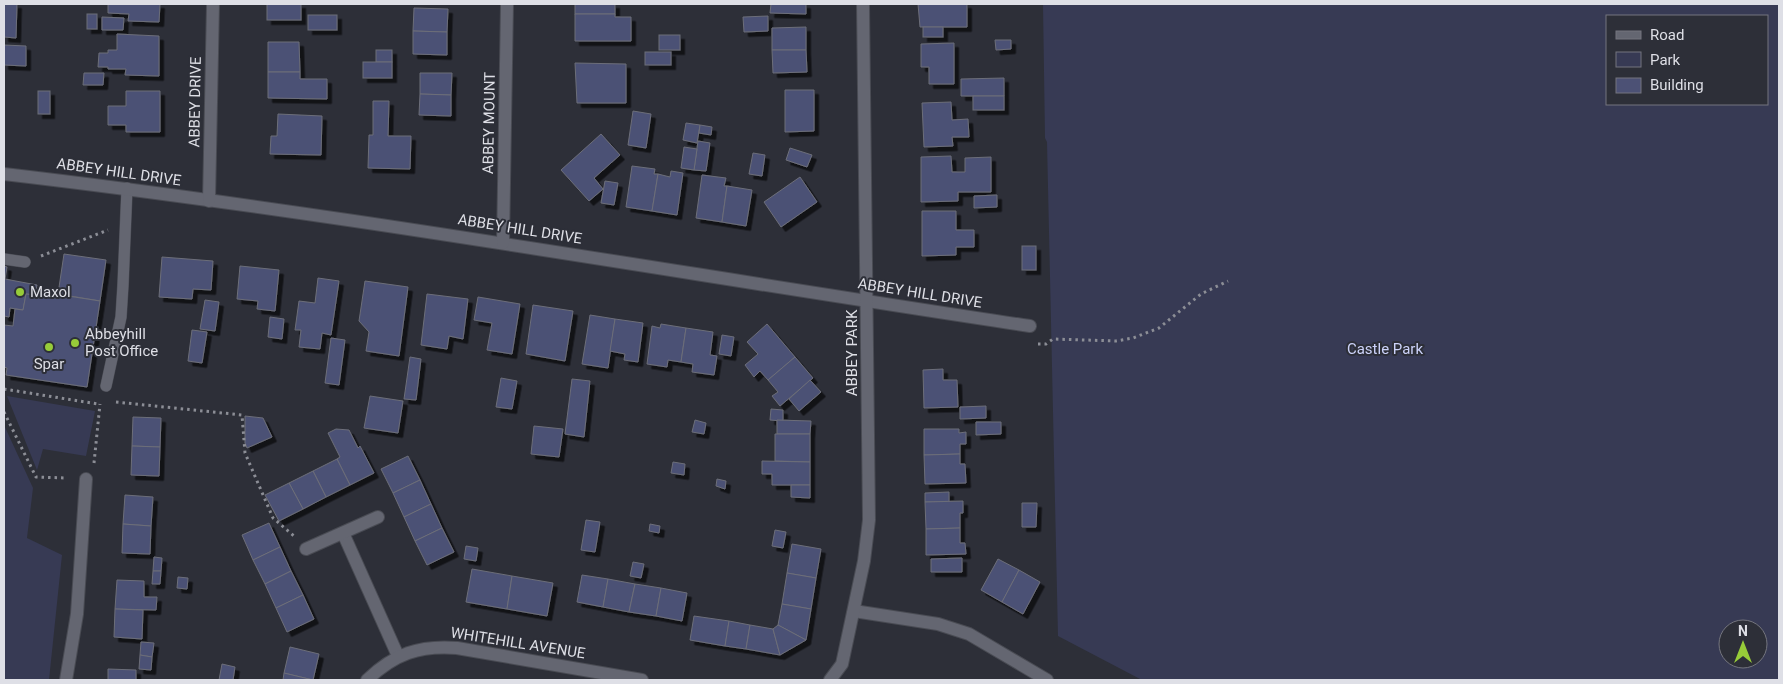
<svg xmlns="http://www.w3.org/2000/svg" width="1783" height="684" viewBox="0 0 1783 684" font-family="Roboto,sans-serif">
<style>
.green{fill:#373a54;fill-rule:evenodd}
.building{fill:#4c5175;stroke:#6c6e79;filter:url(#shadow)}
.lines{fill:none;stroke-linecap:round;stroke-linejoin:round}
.lane-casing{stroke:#494b53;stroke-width:12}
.street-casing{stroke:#494b53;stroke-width:14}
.path{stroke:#8c8e96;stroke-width:3;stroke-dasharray:2.5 4;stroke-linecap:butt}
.lane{stroke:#646671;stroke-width:11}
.street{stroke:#646671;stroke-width:12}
.poi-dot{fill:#97cc39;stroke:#2d2f38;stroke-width:2}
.labels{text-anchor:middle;stroke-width:4;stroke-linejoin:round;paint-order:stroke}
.street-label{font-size:15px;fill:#dedfe6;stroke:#2d2f38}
.poi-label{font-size:15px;fill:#dedfe6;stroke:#2d2f38;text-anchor:start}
.park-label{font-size:15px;fill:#ccd2f9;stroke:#2d2f38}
</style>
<defs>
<filter id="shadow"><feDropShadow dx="4.5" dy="4.5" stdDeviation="0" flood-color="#0009"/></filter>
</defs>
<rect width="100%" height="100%" fill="#2d2f38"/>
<!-- green -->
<g class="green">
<path d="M1043,4H1779V680H1142L1058,636L1047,142L1045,138ZM1607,16H1767V104H1607ZM1728,629H1758V659H1728Z"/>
<path d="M7,396L95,411L86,456L43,449L37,470Z"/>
<path d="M4,425L33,488L27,538L62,555L49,680H4Z"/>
</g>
<!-- building -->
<g class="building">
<path d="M4,4H17L16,38L4,37Z"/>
<path d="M108,4H160L159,22L128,21L129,14L108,13Z"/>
<rect x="267" y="4" width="34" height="16"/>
<rect x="575" y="4" width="40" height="10"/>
<path d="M771,4H806V14L770,13Z"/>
<path d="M918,4H967V27H920Z"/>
<path d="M414,8L448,9L447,32L413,31Z"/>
<rect x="87" y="14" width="10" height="15"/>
<path d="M575,14H615V17H631V41H575Z"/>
<rect x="308" y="15" width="29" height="15"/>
<path d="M768,16V31L744,32L743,17Z"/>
<path d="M102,17L124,18L123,30H102Z"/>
<path d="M806,27V50H772V28Z"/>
<rect x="923" y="27" width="20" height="10"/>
<path d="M413,31L447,32V55L413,54Z"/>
<path d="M117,34L159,36V76L125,75L126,69H108V67H98L99,53H108V50H117Z"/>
<rect x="659" y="35" width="21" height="15"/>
<path d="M995,40H1011V49L996,50Z"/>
<path d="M268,42H299L300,72H268Z"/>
<path d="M954,43V84H929V67H921V44Z"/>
<path d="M4,45L26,46V66L4,65Z"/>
<rect x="376" y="50" width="16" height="12"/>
<path d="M772,50H806L807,72L773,73Z"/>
<rect x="645" y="52" width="26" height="13"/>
<rect x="363" y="62" width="29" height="16"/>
<path d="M575,63L626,64V103H577Z"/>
<path d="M268,72H300V79H327V99L268,98Z"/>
<path d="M84,73H104L103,85H83Z"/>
<path d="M420,73H452L451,95L420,94Z"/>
<path d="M1004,78V96H961V79Z"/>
<path d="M785,90H814V131L785,132Z"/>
<rect x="38" y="91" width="12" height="23"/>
<path d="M126,91H160V132H126V125H108V106H126Z"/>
<path d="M420,94L451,95V116L419,115Z"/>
<rect x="973" y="96" width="31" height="14"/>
<path d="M373,101H389L388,136H411L410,169L368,168L369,135H373Z"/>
<path d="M951,102L952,120L968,119L969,137H952L953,146L924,147L922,103Z"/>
<path d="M633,111L651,114L646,148L628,145Z"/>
<path d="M278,114L322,116L321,155L270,154L271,136H277Z"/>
<path d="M686,123L700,125L697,143L683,140Z"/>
<path d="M700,125L712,127L711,135L699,133Z"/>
<path d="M601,134L620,155L594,178L603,189L589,201L561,170Z"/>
<path d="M698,141L710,143L706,171L694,170Z"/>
<path d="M684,147L697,149L694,170L681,168Z"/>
<path d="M790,148L812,155L807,167L786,160Z"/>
<path d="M753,153L765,155L762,176L749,174Z"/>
<path d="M951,156L952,172H965V158L991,157V192H958V201L921,202V157Z"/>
<path d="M632,166L655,169L654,174H658L652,211L626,207Z"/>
<path d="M671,171L683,173L677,215L652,211L658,174L670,177Z"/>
<path d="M702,175L726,178L724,186H727L722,222L696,218Z"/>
<path d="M800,177L817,202L781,227L764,202Z"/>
<path d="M605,181L618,183L614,205L601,203Z"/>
<path d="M727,186L752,190L746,226L722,222Z"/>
<path d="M997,195V207L974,208V196Z"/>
<path d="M922,211H956V230H974V247H956V255L922,256Z"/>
<rect x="1022" y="246" width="14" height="24"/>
<path d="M64,254L106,260L100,301L58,294Z"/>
<path d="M162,257L213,261L211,290L193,289L192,299L159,297Z"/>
<path d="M4,266L7,267L5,279L37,285L35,295L26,294L23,310L10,308L9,317L4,316Z"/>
<path d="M240,266L279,270L275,311L257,309L258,301L237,299Z"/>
<path d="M318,278L339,281L331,335L322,333L320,349L299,347L301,330H295L299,301L315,303Z"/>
<path d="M365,281L408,287L399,356L366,351L369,332L359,321Z"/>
<path d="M36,291L100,301L87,387L6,375L7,368L4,367V325L13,326L15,309L23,310L26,294L35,295Z"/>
<path d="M427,294L468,299L463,339L449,336L447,349L421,345Z"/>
<path d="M478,297L520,304L512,354L487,350L492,323L474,320Z"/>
<path d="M205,300L219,302L215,331L200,329Z"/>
<path d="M533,305L573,311L565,361L526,354Z"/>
<path d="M590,315L615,319L608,368L582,364Z"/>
<path d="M270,317L284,319L282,339L268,337Z"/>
<path d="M615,319L643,323L638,362L624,360L625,354L610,351Z"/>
<path d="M661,324L686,328L681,362L668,360L667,367L647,364L652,326L660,328Z"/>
<path d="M767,324L795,357L768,380L760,371L754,377L745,365L758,354L747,342Z"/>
<path d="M686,328L713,332L710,355L717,356L714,375L692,372L693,364L681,362Z"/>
<path d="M192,330L207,332L202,363L188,361Z"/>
<path d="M722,335L734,337L731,356L719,354Z"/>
<path d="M331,338L345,340L339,385L325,383Z"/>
<path d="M410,357L421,359L416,400L404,399Z"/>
<path d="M795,357L813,378L780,406L772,396L778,392L768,380Z"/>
<path d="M943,369V380H957L958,407L924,408L923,370Z"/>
<path d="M501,378L517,381L512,409L496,407Z"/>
<path d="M572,379L590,381L584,437L565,434Z"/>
<path d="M810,380L821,392L799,411L789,399Z"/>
<path d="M370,396L403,401L398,433L364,428Z"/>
<path d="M986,406V418L960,419V407Z"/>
<path d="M771,409L783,410V421L770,420Z"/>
<path d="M245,416L263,418L272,437L247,448L245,443Z"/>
<path d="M133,417L161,418L160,447L132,446Z"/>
<path d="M695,420L706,423L704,434L692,432Z"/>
<path d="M777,420L811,421L810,434H777Z"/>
<path d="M976,422H1001V434L976,435Z"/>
<path d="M534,426L563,429L559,457L531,454Z"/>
<path d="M336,429L349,430L358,448L360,446L374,473L350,485L337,459L340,457L328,433Z"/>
<path d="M924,429H959V433L966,432V444H960V454L924,455Z"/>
<path d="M775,434H810V462L775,461Z"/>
<path d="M132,446L160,447L159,476L131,475Z"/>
<path d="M960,454V464H965L966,483L925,484L924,455Z"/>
<path d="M408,456L420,480L393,493L381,469Z"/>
<path d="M337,459L350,485L326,497L313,471Z"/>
<path d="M762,461L810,462V485H772V474H762Z"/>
<path d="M673,462L685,464L684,475L671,473Z"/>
<path d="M313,471L326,497L303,509L289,483Z"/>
<path d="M717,479L726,481L725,489L716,486Z"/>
<path d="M420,480L431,504L404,517L393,493Z"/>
<path d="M289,483L303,509L279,521L265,495Z"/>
<path d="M791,485H810V498L791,497Z"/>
<path d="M949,492V502H925V493Z"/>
<path d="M125,495L153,497L151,526L123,524Z"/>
<path d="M963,501V513H960V528L926,529L925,502Z"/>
<path d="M1022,503H1037L1036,527H1022Z"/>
<path d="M431,504L442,528L415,541L404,517Z"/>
<path d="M586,520L600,522L595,552L581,550Z"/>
<path d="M269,523L280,547L253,560L242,535Z"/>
<path d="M123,524L151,526L150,554L122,553Z"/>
<path d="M650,524L660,526L659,533L649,531Z"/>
<path d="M442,528L454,552L427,565L415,541Z"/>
<path d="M960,528V543H965L966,554L926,555V529Z"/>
<path d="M775,530L786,532L783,548L772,546Z"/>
<path d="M792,544L821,549L816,578L787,573Z"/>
<path d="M466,546L478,548L476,561L464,559Z"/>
<path d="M280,547L291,571L265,584L253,560Z"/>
<path d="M154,557L162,558L161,571H153Z"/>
<path d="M962,558V572H931V559Z"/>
<path d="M998,559L1019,570L1002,602L981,590Z"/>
<path d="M633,562L644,564L641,578L630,576Z"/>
<path d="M472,569L512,576L507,609L466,602Z"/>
<path d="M1019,570L1040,582L1023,614L1002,602Z"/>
<path d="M153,571H161L160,584H152Z"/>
<path d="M291,571L303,595L276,608L265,584Z"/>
<path d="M787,573L816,578L811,609L782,604Z"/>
<path d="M582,575L608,579L603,607L577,602Z"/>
<path d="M512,576L553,583L547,616L507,609Z"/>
<path d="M178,577L188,578L187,589L177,588Z"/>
<path d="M608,579L635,584L629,612L603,607Z"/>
<path d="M117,580L144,581V597H157L156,610L115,609Z"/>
<path d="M635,584L661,588L656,616L629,612Z"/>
<path d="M661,588L687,593L682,621L656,616Z"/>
<path d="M303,595L314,619L287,632L276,608Z"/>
<path d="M782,604L811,609L806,640L778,625Z"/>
<path d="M115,609L143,610L142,639L114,637Z"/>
<path d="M694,616L729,621L725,646L690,640Z"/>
<path d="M729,621L750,625L746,649L725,646Z"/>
<path d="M750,625L773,629L780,655L746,649Z"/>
<path d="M778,625L806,640L780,655L773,629Z"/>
<path d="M141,642L154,643L152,657L140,655Z"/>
<path d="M290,647L319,654L313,680L284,673Z"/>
<path d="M140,655L152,657L151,670L139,669Z"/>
<path d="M222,664L235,667L233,680H219Z"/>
<path d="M108,669L136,670V680H108Z"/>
<path d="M284,673L313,680H283Z"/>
</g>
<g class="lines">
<defs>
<g id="lane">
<path d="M4,259L25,262"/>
<path d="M106,386L121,317L123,285L127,188"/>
</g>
<g id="street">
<path d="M4,174C347,214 688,275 1030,326"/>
<path d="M209,201L213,4"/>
<path d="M503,243L507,4"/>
<path d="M343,533L398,656"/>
<path d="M306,549L378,517"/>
<path d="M854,611L938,624L969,634L1047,680"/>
<path d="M66,680L77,614L86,479"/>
<path d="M367,680C394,654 419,645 457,648L642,680"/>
<path d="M830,680L842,664L864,561L869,520L863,4"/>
</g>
</defs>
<!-- lane casing -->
<use href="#lane" class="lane-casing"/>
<!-- street casing -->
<use href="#street" class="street-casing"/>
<!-- path -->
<g class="path">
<path d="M41,256L108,230"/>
<path d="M1038,344H1046L1053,339L1116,341L1133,338L1159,328L1201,294L1228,281"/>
<path d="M4,389L98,404"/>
<path d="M116,402L242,415L245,453L273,518L294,536"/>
<path d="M4,412L36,477L67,478"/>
<path d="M94,463L100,404"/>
</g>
<!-- lane -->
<use href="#lane" class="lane"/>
<!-- street -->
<use href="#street" class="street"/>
</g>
<!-- markers -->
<g class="poi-dot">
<circle cx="20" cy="292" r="5"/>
<circle cx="75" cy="343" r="5"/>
<circle cx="49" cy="347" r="5"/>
</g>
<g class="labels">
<!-- street labels -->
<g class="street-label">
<text transform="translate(195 102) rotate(-89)" y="5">ABBEY DRIVE</text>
<text transform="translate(489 123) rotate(-89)" y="5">ABBEY MOUNT</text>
<text transform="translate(119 172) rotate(8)" y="5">ABBEY HILL DRIVE</text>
<text transform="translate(520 229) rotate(9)" y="5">ABBEY HILL DRIVE</text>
<text transform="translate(920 293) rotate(9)" y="5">ABBEY HILL DRIVE</text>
<text transform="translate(852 353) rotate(-90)" y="5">ABBEY PARK</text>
<text transform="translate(518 643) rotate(9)" y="5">WHITEHILL AVENUE</text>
</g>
<!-- poi labels -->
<g class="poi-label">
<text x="30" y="297">Maxol</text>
<text x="85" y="339">Abbeyhill<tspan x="85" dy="17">Post Office</tspan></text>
<text x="49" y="369" text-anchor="middle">Spar</text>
</g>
<!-- park labels -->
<g class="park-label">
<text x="1385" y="354">Castle Park</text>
</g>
</g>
<!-- border -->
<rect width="1783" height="684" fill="none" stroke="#dedfe6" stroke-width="10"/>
<!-- legend -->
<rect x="1606" y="15" width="162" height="90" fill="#2d2f38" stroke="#74757e"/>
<rect x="1616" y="31" width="25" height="8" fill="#646671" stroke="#74757e"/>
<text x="1650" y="40" font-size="15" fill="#dedfe6">Road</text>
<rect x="1616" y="52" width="25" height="15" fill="#373a54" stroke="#74757e"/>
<text x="1650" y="65" font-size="15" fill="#dedfe6">Park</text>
<rect x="1616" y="78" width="25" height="15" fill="#4c5175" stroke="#74757e"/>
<text x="1650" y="90" font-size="15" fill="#dedfe6">Building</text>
<!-- north arrow -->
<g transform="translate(1743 644)"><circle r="24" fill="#2d2f38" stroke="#74757e"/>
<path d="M0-4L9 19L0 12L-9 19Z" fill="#97cc39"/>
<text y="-8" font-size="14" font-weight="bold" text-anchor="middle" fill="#dedfe6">N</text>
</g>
</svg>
